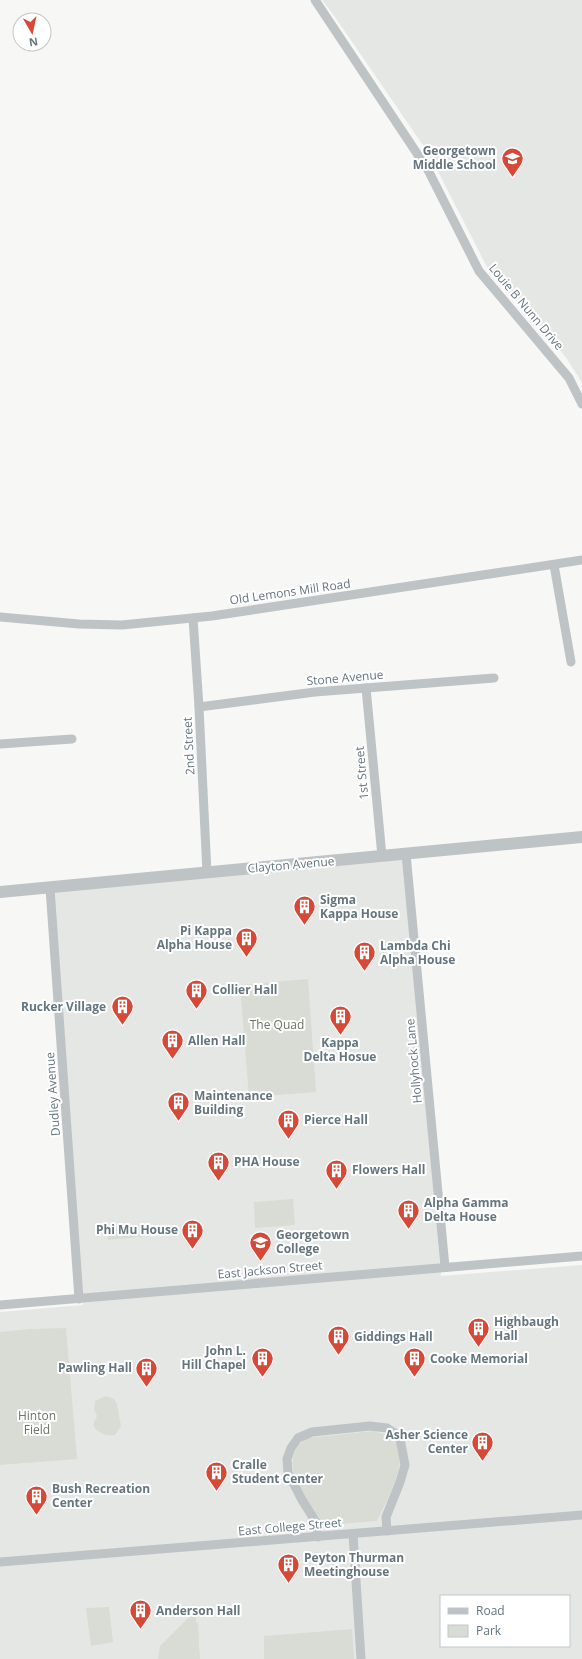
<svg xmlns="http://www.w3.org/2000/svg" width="582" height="1659" viewBox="0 0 582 1659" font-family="'Open Sans',sans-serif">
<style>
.built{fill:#e5e7e5;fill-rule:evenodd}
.green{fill:#d8dcd4}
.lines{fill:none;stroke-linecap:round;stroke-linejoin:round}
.minor{stroke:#bec3c6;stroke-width:9}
.tertiary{stroke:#bec3c6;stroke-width:12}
.labels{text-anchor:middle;stroke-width:4;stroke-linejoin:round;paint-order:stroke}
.poi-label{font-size:12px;font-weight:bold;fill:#64757d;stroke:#fff;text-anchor:start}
.street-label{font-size:12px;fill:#64757d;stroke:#fff}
.park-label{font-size:12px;fill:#687663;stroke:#fff}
</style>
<rect width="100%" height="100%" fill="#f7f7f5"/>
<!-- built -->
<g class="built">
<path d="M322,0H582V383L567,359L550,338L517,303L487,267L429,154L335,17Z"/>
<path d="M404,859L441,1276L582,1265V1659H0V1312L83,1305L52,892ZM441,1596H569V1646H441Z"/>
</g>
<!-- green -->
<g class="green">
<path d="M308,979L316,1092L249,1097L240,985Z"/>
<path d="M293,1199L295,1225L255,1228L254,1202Z"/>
<path d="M148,1224L149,1236L108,1240L106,1228Z"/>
<path d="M66,1328L77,1459L0,1465V1332L30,1329Z"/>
<path d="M106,1396L114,1399L117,1404L121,1426L115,1435C106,1436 98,1434 93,1425L97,1416L94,1409L95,1401Z"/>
<path d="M374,1431C380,1433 386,1434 391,1438C414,1456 386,1501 377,1521L325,1525C308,1501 273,1462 307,1438Z"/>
<path d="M109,1607L113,1642L91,1646L86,1608Z"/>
<path d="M191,1615H196V1623L198,1622L200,1659H158L160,1646Z"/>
<path d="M352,1629L354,1659H264V1636Z"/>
</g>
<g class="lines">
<!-- minor -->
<g class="minor">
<path d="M315,0L428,170L479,271L569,378L582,404"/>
<path d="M554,565L571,662"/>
<path d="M0,617L79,624L122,625L212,616L582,560"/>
<path d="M193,618L199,707L207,873"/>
<path d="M366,688L382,856"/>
<path d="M199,707L315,692L494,678"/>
<path d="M0,744L72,739"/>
<path d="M406,854L445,1267"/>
<path d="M50,888L79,1299"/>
<path d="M0,1305L582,1256"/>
<path d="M353,1534L361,1659"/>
<path d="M318,1537L316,1522L302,1500L288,1473L287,1459L291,1448L298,1438L312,1432L370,1426L387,1428L396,1434L400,1440L402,1449L405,1465L400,1482L386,1517L387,1531"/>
<path d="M0,1562L582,1515"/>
</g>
<!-- tertiary -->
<path class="tertiary" d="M0,892L582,837"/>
</g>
<!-- icons -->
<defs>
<symbol id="school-pin" viewBox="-11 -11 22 30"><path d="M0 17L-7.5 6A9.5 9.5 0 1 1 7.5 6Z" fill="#d64936" stroke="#fff"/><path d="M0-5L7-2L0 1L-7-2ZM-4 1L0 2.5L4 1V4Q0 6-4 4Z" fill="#fff"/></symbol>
<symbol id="building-pin" viewBox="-11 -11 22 30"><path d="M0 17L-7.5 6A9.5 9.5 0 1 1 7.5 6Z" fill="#d64936" stroke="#fff"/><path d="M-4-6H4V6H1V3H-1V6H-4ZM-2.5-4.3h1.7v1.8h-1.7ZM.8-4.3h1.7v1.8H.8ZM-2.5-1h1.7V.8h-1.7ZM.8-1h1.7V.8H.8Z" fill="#fff"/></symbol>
<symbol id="university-pin" viewBox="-11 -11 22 30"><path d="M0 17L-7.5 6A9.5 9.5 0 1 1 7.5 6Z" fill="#d64936" stroke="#fff"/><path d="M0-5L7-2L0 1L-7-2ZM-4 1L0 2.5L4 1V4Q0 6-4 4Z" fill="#fff"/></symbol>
</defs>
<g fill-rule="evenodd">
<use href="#school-pin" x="500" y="146" width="25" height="34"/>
<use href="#building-pin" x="292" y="894" width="25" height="34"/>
<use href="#building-pin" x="234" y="926" width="25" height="34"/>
<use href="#building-pin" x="352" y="940" width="25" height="34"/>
<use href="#building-pin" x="184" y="978" width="25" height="34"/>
<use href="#building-pin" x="110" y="994" width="25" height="34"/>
<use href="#building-pin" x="328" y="1004" width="25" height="34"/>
<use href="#building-pin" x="160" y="1028" width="25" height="34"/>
<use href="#building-pin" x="166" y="1090" width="25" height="34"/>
<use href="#building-pin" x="276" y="1108" width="25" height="34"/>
<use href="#building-pin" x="206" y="1150" width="25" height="34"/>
<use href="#building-pin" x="324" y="1158" width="25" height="34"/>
<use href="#building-pin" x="396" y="1198" width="25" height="34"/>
<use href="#building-pin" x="180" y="1218" width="25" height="34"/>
<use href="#university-pin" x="248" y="1230" width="25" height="34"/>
<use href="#building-pin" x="466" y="1316" width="25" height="34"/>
<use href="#building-pin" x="326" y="1324" width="25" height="34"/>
<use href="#building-pin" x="250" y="1346" width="25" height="34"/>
<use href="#building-pin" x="402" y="1346" width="25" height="34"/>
<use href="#building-pin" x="134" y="1356" width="25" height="34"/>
<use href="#building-pin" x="470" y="1430" width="25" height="34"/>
<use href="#building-pin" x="204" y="1460" width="25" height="34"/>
<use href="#building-pin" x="24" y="1484" width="25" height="34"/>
<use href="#building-pin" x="276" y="1552" width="25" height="34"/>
<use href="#building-pin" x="128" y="1598" width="25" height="34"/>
</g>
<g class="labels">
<!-- poi labels -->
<g class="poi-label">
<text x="496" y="155" text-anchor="end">Georgetown<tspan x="496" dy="14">Middle School</tspan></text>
<text x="320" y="904">Sigma<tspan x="320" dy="14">Kappa House</tspan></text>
<text x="232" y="935" text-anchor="end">Pi Kappa<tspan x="232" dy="14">Alpha House</tspan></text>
<text x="380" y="950">Lambda Chi<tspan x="380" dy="14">Alpha House</tspan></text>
<text x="212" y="994">Collier Hall</text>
<text x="106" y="1011" text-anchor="end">Rucker Village</text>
<text x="188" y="1045">Allen Hall</text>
<text x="340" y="1047" text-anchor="middle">Kappa<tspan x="340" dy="14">Delta Hosue</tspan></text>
<text x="194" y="1100">Maintenance<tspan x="194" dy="14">Building</tspan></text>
<text x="304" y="1124">Pierce Hall</text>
<text x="234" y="1166">PHA House</text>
<text x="352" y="1174">Flowers Hall</text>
<text x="424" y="1207">Alpha Gamma<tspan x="424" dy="14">Delta House</tspan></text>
<text x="178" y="1234" text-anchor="end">Phi Mu House</text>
<text x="276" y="1239">Georgetown<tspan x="276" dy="14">College</tspan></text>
<text x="494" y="1326">Highbaugh<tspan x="494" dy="14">Hall</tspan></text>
<text x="354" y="1341">Giddings Hall</text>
<text x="246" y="1355" text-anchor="end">John L.<tspan x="246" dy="14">Hill Chapel</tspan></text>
<text x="430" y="1363">Cooke Memorial</text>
<text x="132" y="1372" text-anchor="end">Pawling Hall</text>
<text x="468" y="1439" text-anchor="end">Asher Science<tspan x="468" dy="14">Center</tspan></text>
<text x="232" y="1469">Cralle<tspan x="232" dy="14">Student Center</tspan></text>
<text x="52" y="1493">Bush Recreation<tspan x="52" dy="14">Center</tspan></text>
<text x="304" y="1562">Peyton Thurman<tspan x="304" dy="14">Meetinghouse</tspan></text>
<text x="156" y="1615">Anderson Hall</text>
</g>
<!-- street labels -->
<g class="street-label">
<text transform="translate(526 307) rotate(50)" y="4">Louie B Nunn Drive</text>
<text transform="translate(290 592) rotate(-8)" y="4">Old Lemons Mill Road</text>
<text transform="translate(345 678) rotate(-5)" y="4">Stone Avenue</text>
<text transform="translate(189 746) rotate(-93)" y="4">2nd Street</text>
<text transform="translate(362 773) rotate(-95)" y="4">1st Street</text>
<text transform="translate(291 865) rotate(-5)" y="4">Clayton Avenue</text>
<text transform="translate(414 1061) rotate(-95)" y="4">Hollyhock Lane</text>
<text transform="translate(53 1094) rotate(-94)" y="4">Dudley Avenue</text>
<text transform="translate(270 1270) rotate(-5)" y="4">East Jackson Street</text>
<text transform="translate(290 1527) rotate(-5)" y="4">East College Street</text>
</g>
<!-- park labels -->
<g class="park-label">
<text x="277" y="1029">The Quad</text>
<text x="37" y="1420">Hinton<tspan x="37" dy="14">Field</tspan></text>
</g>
</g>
<!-- legend -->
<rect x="440" y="1595" width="130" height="52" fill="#ffffff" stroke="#c1c8cb"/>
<rect x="448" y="1608" width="20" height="6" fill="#bec3c6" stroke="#c1c8cb"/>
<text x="476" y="1615" font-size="12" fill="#64757d">Road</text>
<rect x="448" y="1625" width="20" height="12" fill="#d8dcd4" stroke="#c1c8cb"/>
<text x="476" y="1635" font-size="12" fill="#64757d">Park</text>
<!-- north arrow -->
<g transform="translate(32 32) rotate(171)"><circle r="19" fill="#ffffff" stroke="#c1c8cb"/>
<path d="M0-3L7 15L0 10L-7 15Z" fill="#d64936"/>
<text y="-6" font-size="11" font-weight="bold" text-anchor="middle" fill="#64757d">N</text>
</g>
</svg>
